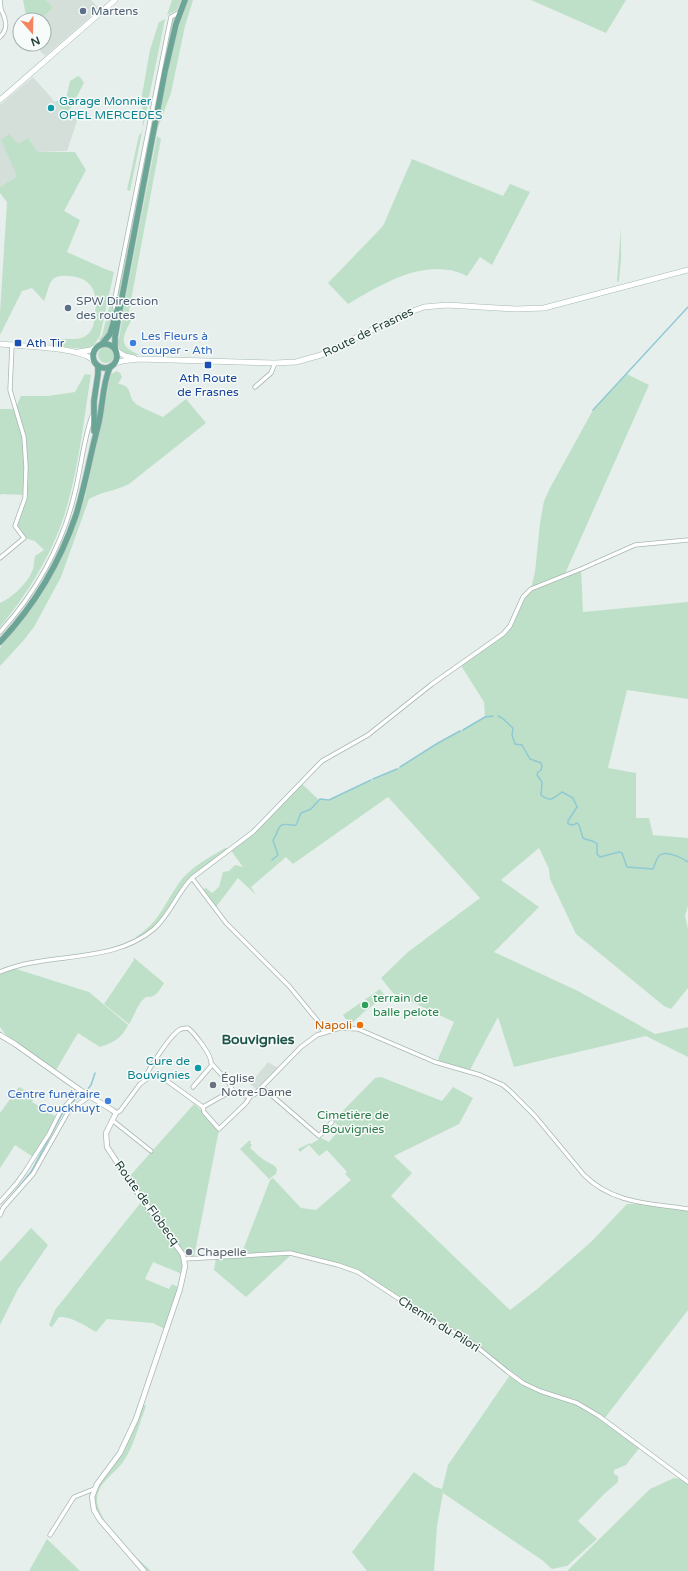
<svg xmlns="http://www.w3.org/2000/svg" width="688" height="1571" viewBox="0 0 688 1571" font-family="'Varela Round',sans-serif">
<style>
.built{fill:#d4dfda}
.green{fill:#bfe0c8}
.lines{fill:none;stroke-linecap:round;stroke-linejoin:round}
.stream{stroke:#8ec9d4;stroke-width:1.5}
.minor-casing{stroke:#a8b8b2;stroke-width:5}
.tertiary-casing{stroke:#a8b8b2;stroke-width:6}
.secondary-casing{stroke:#a4bbb3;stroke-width:6}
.primary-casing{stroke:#c2cac8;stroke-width:7}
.minor{stroke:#fff;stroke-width:3.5}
.tertiary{stroke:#fff;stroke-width:4.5}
.secondary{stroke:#fff;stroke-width:5}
.primary{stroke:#6aa596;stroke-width:5.5}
.service-dot{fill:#5c6f8a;stroke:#f7fbf9;stroke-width:1.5}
.culture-dot{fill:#0f9aa8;stroke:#f7fbf9;stroke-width:1.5}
.transit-dot{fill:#1a4fb4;stroke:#f7fbf9;stroke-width:1.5}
.shop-dot{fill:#3f7fe0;stroke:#f7fbf9;stroke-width:1.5}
.leisure-dot{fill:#2e9e5b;stroke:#f7fbf9;stroke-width:1.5}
.food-dot{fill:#e8710a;stroke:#f7fbf9;stroke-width:1.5}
.worship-dot{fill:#6b7280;stroke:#f7fbf9;stroke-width:1.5}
.labels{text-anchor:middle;stroke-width:3;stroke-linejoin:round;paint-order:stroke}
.service-label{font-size:12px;fill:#4e5e75;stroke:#f7fbf9;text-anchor:start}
.culture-label{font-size:12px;fill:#0d838f;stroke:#f7fbf9;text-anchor:start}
.street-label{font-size:12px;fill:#24423a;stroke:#f7fbf9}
.shop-label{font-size:12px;fill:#366cbe;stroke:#f7fbf9;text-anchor:start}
.transit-label{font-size:12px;fill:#164399;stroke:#f7fbf9;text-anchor:start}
.leisure-label{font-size:12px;fill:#27864d;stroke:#f7fbf9;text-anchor:start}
.food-label{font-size:12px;fill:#c56008;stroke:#f7fbf9;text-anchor:end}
.worship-label{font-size:12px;fill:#5b616d;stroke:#f7fbf9;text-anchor:start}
.park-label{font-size:12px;fill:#2d7a4b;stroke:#f7fbf9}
.quarter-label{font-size:14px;font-weight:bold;fill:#1f5548;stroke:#f7fbf9}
</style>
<rect width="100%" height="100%" fill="#e6efeb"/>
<!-- built -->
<g class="built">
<path d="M46,0H91L99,9L45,56L34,44H44V20H40L53,8Z"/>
<path d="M33,77L64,112L70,109L80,112L67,151L38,152L28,138L17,176L0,187V105Z"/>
<path d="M268,1062L278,1068L256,1089L250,1084Z"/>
</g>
<!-- green -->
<g class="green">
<path d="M23,0H46L53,8L40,20H27Z"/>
<path d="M172,0H181L177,10L167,15Z"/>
<path d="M188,0H193L185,26L171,93L157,130C165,86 171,41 188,0Z"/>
<path d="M531,0H626L606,33Z"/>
<path d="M176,15L167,52L120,295L116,308L115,303L173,17Z"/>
<path d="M165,19L130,191L127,190L139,135L143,131L142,95L150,50L159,22Z"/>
<path d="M78,76L80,77L84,83L70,109L64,112L55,102L59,100L61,101L62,104L66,99L70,81Z"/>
<path d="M9,134L18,144L28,138L38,152H75L86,170L64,211L80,220L67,252L105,269L114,272L100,336C95,342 95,347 87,349L51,346L52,342C63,334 78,345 89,333C94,328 94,321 95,313C98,292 92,277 68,276C63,275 56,276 53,279C48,284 47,295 44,301L32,288L22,291L0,335V313L7,202L0,193V187L17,176L1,140Z"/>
<path d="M157,136L161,139L129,311L127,314L133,317C123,336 116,346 140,355H127L120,351L117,339H119L127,290Z"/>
<path d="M412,159L503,196L510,184L530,192L492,265L480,257L467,276C426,256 383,284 348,304L328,283L383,226Z"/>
<path d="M621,228V259L619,281L617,282Z"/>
<path d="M112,298L114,300L113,306L114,316L105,340L100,341L99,339L102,336L111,299Z"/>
<circle cx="106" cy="355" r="8"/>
<path d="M117,371L120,373L122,377L118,384C132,385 128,395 134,402C140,408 155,413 163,417L186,399L206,423L129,484C116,491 100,492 89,499L61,577L34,627L23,641L0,666V648L30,611L45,589L71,538L85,497L111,374Z"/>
<path d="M85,374L91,375C84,417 80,458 69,499C57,546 31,590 0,627V603C13,597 28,583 33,569C34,565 34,560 35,556L44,550L35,541L24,538L15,526L25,495L1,494L0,496V409H15L21,396H48L75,392Z"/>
<path d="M627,374L649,385L564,576L581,569L583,612L688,602V699L627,690L608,768L636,773V818H649L653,835L688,838V906L685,916L688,929V988L671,1009L664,1006L576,934L550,879L549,869L539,848L501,880L539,907L494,952L578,991L655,1034L688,1027V1057L646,1036L514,1067L498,1017L470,1070L440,1062L438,1059L454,1022L393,993L381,978L408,952L480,898L388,797L293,864L286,857L251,887L256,895L238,878L216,907L202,890L206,888L212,893L219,887L223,872L229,871L235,865L243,867L230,849L246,837L301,783L319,800H329L397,769L438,743L485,717L484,702L460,664L506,632L523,597L531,589L535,572L540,523L544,501L550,488L593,410Z"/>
<path d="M225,848L229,849L191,876L185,882L162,919L147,933L137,939L136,937C161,921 165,901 182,879C193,866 210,857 225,848Z"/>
<path d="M133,957L164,983C159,991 156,998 146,997C137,1004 135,1015 129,1024L104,1004L134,960Z"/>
<path d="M13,968L89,992L128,1025C121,1039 114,1042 100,1047L78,1033L56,1070L6,1035L0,1027V974Z"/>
<path d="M380,989L385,996L365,1011L350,1025L343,1015Z"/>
<path d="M381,1077L442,1101L453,1087L473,1098L459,1124L394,1156L412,1173L391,1196L510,1310L536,1290L591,1242L627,1204H656L688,1209V1310L604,1419L584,1407L523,1383L477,1346L447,1329L362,1274L294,1253L241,1255L270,1180L273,1178L301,1208L316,1210L351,1180L345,1174L347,1172L327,1150L319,1156L309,1145L300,1152L298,1149L310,1143L311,1144L321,1138L329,1142L341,1128L333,1121L375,1078Z"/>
<path d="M19,1087L35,1096L32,1102L56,1117L50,1131L33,1157L15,1145L0,1168V1113Z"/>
<path d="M194,1104L202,1111L219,1130L194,1257C187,1257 185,1253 181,1248L129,1177Z"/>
<path d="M250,1140L251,1142L250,1143L252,1145L250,1148C255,1152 260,1158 266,1161C270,1164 274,1164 277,1169L276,1174L269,1179L240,1149Z"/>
<path d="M142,1201L181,1255L183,1266L182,1274L153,1262L145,1279L169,1289L172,1284L178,1287L165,1329L153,1323L107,1319L96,1332C86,1326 71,1316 59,1317L52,1327L49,1325L55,1310Z"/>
<path d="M31,1228L48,1245L18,1289L0,1325V1262Z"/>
<path d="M292,1254L246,1297L214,1270L216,1258Z"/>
<path d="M510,1375C533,1390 560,1395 584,1408C604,1419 622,1433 640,1447L626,1465L614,1470V1474L618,1476V1482L604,1494L578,1521L597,1539L567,1566L552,1569L542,1560L443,1493L437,1526L434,1571H367L352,1552L414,1472L435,1487L442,1489L448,1465Z"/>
<path d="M143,1404L146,1406C139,1424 134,1446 123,1462C115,1473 102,1480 98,1493C90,1517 135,1556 151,1571H146L105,1523L98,1514L94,1500L98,1486L123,1451L134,1430Z"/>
<path d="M674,1478L682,1479L688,1484V1571H567L650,1489Z"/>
<path d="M47,1539L80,1571H29Z"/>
</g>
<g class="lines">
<!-- stream -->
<g class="stream">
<path d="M593,410L688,307"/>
<path d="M498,716L502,718L513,728L512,735L515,744L522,745L530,759L541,763L542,766L541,770L538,772L537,775L542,782L541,795C552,803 553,798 562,792L573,798L577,807L568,821V824L573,825L577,823L579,825L583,838C588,841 594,840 597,844V854L600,857L619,852L622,853L627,867L653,869C655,865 656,858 660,855C667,850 682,858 688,862"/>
<path d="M463,730L485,717L493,716"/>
<path d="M400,767L438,743L460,731"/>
<path d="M373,779L397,769"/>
<path d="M272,860L278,855L273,840C277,836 277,827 282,825C286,823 292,826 296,825L301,813L311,809L320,799L329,800L371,780"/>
<path d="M87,1090L91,1085L95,1073"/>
<path d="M0,1210L31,1172L63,1112L71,1103L82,1095"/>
</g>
<defs>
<g id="minor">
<path d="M0,0L1,9"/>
<path d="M0,8C6,18 9,29 0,37"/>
<path d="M116,313L114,303L168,31L171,17L180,12"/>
<path d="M255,387L271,373L275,363"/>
<path d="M0,558L24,538L15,526L25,498L26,467L24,437L10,390L12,345"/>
<path d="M0,632C35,594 62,546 74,496C81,470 83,441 92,416"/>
<path d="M192,878L226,923L289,986L317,1020L324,1032"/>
<path d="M0,972C49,951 111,965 154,929C170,915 177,893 192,878L253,832L322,761L368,735L432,684L503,634L510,626L523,597L531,589L581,569L635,545L688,540"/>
<path d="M144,1080C149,1068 169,1037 179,1030C182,1028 185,1028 188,1028C194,1033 212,1055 211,1063L229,1083L233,1091"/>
<path d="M193,1087L212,1065"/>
<path d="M262,1087L319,1136L332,1122"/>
<path d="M203,1107L231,1091C241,1092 246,1100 255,1094L301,1047L317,1035L340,1028L358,1029L435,1062L480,1075L503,1085L510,1091L535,1116L584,1175C613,1204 650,1203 688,1209"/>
<path d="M203,1107L204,1112L219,1129L246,1103L250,1097"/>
<path d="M116,1113L120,1111L140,1084L151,1076L163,1078L203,1107"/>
<path d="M112,1120L151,1151"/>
<path d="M0,1202L16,1184L24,1173L49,1134L60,1112L80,1090"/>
<path d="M0,1215L3,1208L33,1174L68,1112L90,1096"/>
<path d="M184,1259L290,1253L338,1265L358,1272L419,1312L471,1342L508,1372L523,1383L540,1391L577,1403L599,1416L688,1482"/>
<path d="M50,1535L74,1497L94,1489"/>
</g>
<path id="tertiary" d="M0,1035L15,1044L80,1090L112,1110L116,1113L106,1133L107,1147L132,1185L183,1255L185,1266L180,1289L136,1419L120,1453L97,1484L92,1497L94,1510L100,1520L144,1571"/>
<g id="secondary">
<path d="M0,100L115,0"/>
<path d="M0,344C20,346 80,347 93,360"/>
<path d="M117,351L125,356L134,358"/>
<path d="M78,352L91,350L96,347"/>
<path d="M115,363L122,361L139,359L275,363L296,362L321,355L402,315L424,307L447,305L516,309L544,308L688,270"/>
</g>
<g id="primary">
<circle cx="105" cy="356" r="12"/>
<path d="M102,344L110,334L118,307"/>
<path d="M115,348V337L123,292L165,71L176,24L185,0"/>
<path d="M94,431V401L98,374V366"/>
<path d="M0,642C34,606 60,562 76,515C85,486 90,456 98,426C103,407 102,385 110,367"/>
</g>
</defs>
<!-- minor casing -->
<use href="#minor" class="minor-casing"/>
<!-- tertiary casing -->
<use href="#tertiary" class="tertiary-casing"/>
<!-- secondary casing -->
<use href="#secondary" class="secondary-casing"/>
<!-- primary casing -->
<use href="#primary" class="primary-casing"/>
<!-- minor -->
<use href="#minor" class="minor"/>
<!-- tertiary -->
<use href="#tertiary" class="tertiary"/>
<!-- secondary -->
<use href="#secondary" class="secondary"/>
<!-- primary -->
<use href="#primary" class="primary"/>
</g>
<!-- markers -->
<g class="service-dot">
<circle cx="83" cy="11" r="4"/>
<circle cx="68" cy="308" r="4"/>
</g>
<g class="culture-dot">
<circle cx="51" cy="108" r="4"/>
<circle cx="198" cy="1068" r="4"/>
</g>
<g class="transit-dot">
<rect x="14" y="339" width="8" height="8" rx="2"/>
<rect x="204" y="361" width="8" height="8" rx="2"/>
</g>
<g class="shop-dot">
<circle cx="133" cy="343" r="4"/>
<circle cx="108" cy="1101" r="4"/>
</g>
<circle class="leisure-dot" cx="365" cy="1005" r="4"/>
<circle class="food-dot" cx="360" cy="1025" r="4"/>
<g class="worship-dot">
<circle cx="213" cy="1085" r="4"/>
<circle cx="189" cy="1252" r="4"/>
</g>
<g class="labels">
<!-- service labels -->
<g class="service-label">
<text x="91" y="15">Martens</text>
<text x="76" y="305">SPW Direction<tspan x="76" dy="14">des routes</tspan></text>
</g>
<!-- culture labels -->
<g class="culture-label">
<text x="59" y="105">Garage Monnier<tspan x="59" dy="14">OPEL MERCEDES</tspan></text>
<text x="190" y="1065" text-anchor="end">Cure de<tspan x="190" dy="14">Bouvignies</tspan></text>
</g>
<!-- street labels -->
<g class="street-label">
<text transform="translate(368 332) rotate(-26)" y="4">Route de Frasnes</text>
<text transform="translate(147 1203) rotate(54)" y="4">Route de Flobecq</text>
<text transform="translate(439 1324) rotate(32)" y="4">Chemin du Pilori</text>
</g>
<!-- shop labels -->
<g class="shop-label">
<text x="141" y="340">Les Fleurs à<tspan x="141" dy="14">couper - Ath</tspan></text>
<text x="100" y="1098" text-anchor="end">Centre funéraire<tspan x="100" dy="14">Couckhuyt</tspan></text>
</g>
<!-- transit labels -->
<g class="transit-label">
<text x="26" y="347">Ath Tir</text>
<text x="208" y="382" text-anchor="middle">Ath Route<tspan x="208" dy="14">de Frasnes</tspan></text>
</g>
<!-- leisure labels -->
<g class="leisure-label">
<text x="373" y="1002">terrain de<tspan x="373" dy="14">balle pelote</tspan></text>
</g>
<!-- food labels -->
<g class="food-label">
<text x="352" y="1029">Napoli</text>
</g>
<!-- worship labels -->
<g class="worship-label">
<text x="221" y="1082">Église<tspan x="221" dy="14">Notre-Dame</tspan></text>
<text x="197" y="1256">Chapelle</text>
</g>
<!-- park labels -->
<g class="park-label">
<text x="353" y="1119">Cimetière de<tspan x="353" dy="14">Bouvignies</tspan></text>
</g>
<!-- quarter labels -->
<g class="quarter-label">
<text x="258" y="1044">Bouvignies</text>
</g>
</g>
<!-- north arrow -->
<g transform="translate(32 32) rotate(160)"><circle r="19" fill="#f7fbf9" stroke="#a3b1ad"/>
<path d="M0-3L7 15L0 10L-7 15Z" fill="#f4845f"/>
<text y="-6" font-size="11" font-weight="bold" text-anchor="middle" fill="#24423a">N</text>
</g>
</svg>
